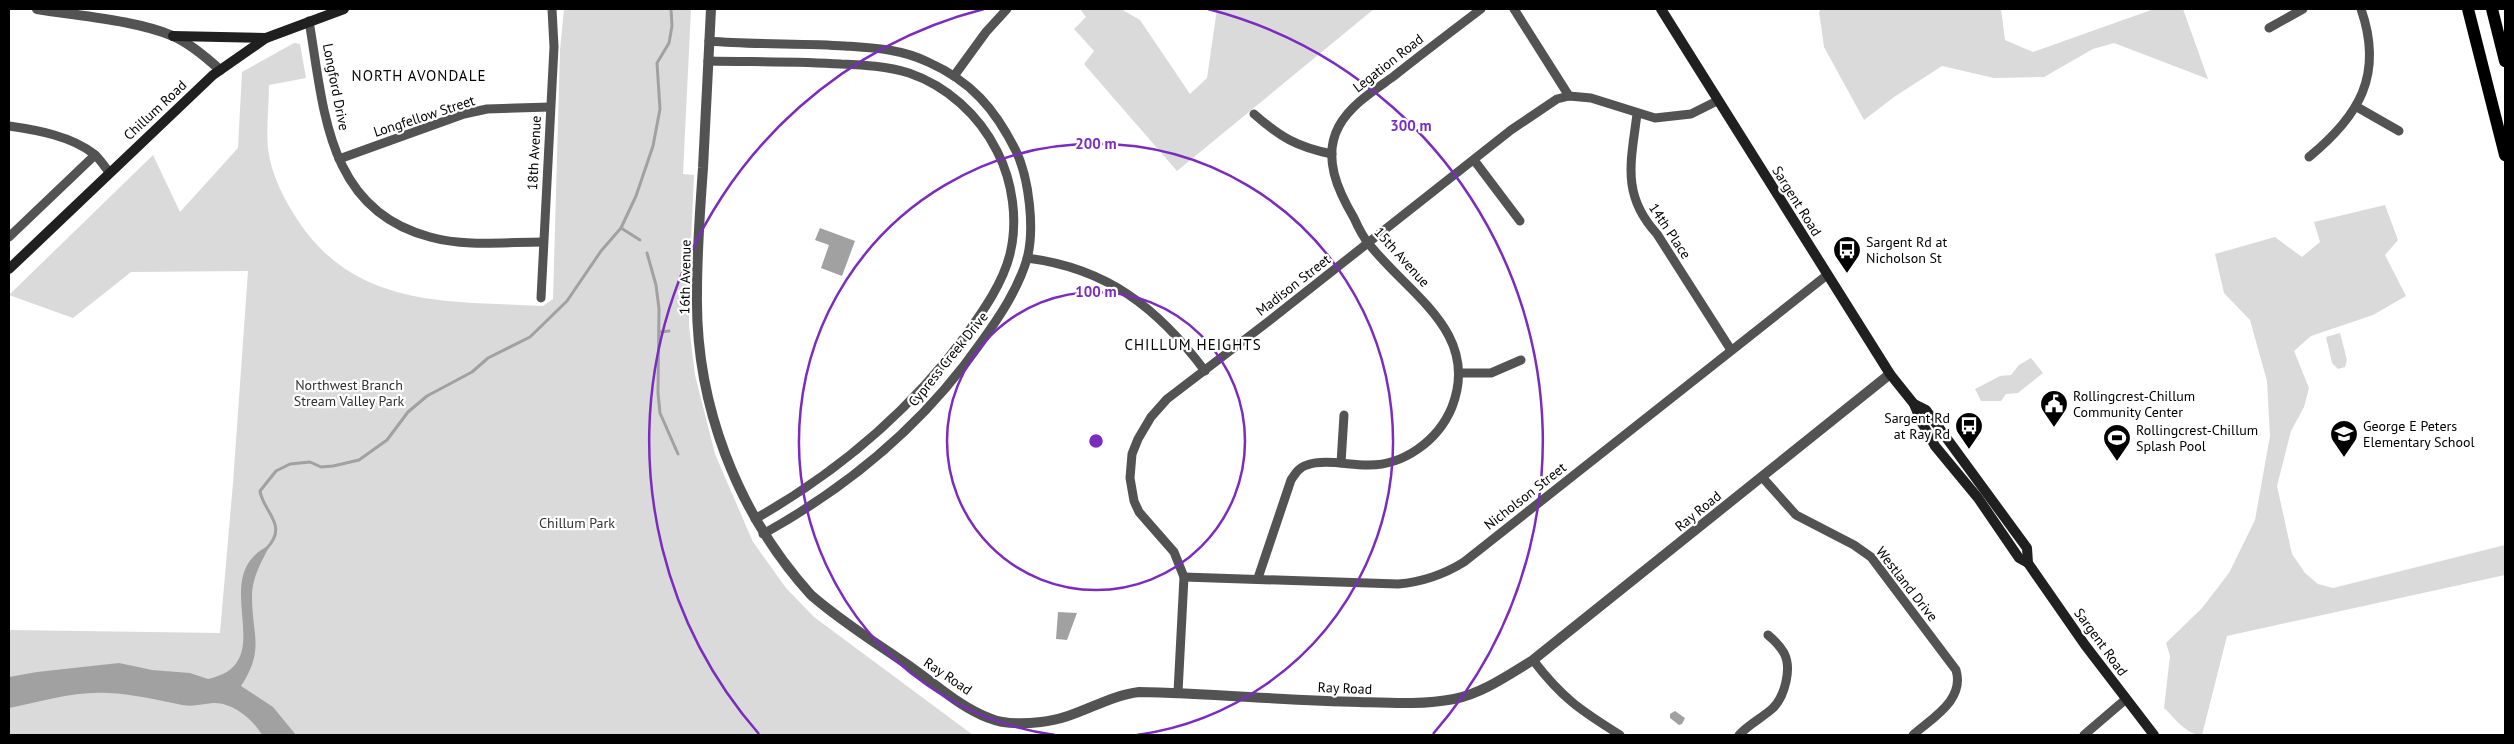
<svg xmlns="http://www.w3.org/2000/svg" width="2514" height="744" viewBox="0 0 2514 744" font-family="'PT Sans',sans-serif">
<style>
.green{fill:#dadada}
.water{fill:#a1a1a1}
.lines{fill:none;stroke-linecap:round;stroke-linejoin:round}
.stream{stroke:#a1a1a1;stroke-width:3}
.minor{stroke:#535353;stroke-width:9}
.tertiary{stroke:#535353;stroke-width:10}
.secondary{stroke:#202020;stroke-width:10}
.primary{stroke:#000;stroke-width:12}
.ring{fill:none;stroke:#7b2cbf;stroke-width:2.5}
.labels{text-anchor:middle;stroke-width:4.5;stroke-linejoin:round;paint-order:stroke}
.street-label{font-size:14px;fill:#000;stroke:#fff}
.poi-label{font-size:14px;fill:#000;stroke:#fff;text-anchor:start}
.park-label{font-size:14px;fill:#313131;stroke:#fff}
.neighbourhood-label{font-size:15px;letter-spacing:1px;fill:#000;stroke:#fff}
.centre{fill:#7b2cbf;stroke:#fff;stroke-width:2.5}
.ring-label{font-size:15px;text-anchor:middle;font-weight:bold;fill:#7b2cbf;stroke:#fff;stroke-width:4.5;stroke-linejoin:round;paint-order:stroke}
</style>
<rect width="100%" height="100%" fill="#fff"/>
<!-- green -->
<g class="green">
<path d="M564,9H691L683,174L694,175L689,287V326L695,375L715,454L753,542L786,588L814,617L973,735H9V630L220,633L233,483L248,271L131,272L73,318L9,295L153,155L180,212L238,148L242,72L294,43L300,44L306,78L269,85C269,106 266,128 268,149C271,174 284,199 297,219C355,309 449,301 543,306L553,299L560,50Z"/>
<path d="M1080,9H1121L1140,20L1190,94L1207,78L1217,9H1374L1177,171L1084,64L1094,51L1074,29L1086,17Z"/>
<path d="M1821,9H2001L2005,40L2033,52L2154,9H2183L2208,79L2114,43L2093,49L2044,77L1994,78L1942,66L1894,97L1864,120L1824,47L1819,12Z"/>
<path d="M2385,205L2398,240L2385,255L2406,296L2373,315L2311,336L2294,351L2309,388L2304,407L2291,431L2277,486L2292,554L2305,573L2318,584L2333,588L2505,545V575L2227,636L2202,735C2186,735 2175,718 2164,708L2170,656L2166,643L2202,608L2229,573L2255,520L2270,436L2267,381L2250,320L2224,293L2215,254L2275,237L2302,257L2320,242L2314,222Z"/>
<path d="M2340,333L2347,360L2345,367L2338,369L2332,363L2326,337Z"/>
<path d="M2031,358L2043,373L2018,393L2006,394L2001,401H1981L1975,389L2000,376L2011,375L2019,365Z"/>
</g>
<!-- water -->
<g class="water">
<path d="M820,228L855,241L842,276L821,268L829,245L815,240Z"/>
<path d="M270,545C262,561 252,577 252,596C252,636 265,649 241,686L273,707L296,735H262C253,719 232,702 213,703C202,704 194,707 182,705C158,700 133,694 107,693C75,691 40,702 9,708V677L37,672L119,663L152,670L190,673L208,679C284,663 203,576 270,545Z"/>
<path d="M1058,612L1077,613L1067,640L1056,639Z"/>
<path d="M1675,711L1685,718L1682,724L1679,725L1670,718V714Z"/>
</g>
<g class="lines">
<!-- stream -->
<g class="stream">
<path d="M621,228L640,240"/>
<path d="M647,253L656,285L659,309L658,393L660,413L678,454"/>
<path d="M660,332L669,331"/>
<path d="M267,548C289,525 263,512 260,491L276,471L290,464L310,462L321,467L333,466L359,460L387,440L408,412L427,396L472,372L488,358L530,337L567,301L601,251L621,228L636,196L653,146L660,109L657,63L669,43L672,26L671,9"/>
</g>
<!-- minor -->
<g class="minor">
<path d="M1514,9L1569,96"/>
<path d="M309,21C324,108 326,210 430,237C465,247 506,242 543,242"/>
<path d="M2269,28L2303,9"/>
<path d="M709,41C754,45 800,43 845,46C875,48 901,49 928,62C971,81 995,109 1016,151C1029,178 1035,229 1027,259C1018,289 1000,316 982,341C925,423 850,486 763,534"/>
<path d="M708,61C753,62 797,61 841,64C864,65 887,66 909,73C947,86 979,115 997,151C1013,182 1018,221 1010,254C1003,283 983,311 966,335C909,412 838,472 755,519"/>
<path d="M954,76L986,32L1007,9"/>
<path d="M2357,107L2399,131"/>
<path d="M1254,114C1280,137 1297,147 1332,154"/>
<path d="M1637,114C1631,162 1621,195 1657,234L1731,350"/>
<path d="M9,126C37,130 71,136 94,154C100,159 104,166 109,172"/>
<path d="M2309,157C2359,116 2384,75 2361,9"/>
<path d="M339,159L464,114L487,109L550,107"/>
<path d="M1474,160L1520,221"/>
<path d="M9,237L95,155"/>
<path d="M1027,258C1107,268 1158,308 1205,371"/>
<path d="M541,298L554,47L552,9"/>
<path d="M1459,373H1491L1521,360"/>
<path d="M1341,463L1344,415"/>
<path d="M1762,477L1796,515L1854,545L1871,557L1956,670C1965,700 1932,718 1913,735"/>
<path d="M1184,577L1398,584C1423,582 1443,575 1464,562L1827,275"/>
<path d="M1258,578L1291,480C1295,474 1299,467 1307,465C1324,459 1348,465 1367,465C1403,466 1438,441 1452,407C1481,332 1408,294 1369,244C1363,237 1358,227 1354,218C1338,191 1322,157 1339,126C1351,104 1375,90 1394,76C1423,53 1452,31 1481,9"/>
<path d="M1533,660C1562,698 1580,710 1620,735"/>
<path d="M1178,692L1184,577L1174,552L1139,512L1134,501L1130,478L1132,454L1138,439L1151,417L1167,399L1269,321L1511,130L1557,99L1569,96L1591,98L1655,118L1691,114L1717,101"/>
<path d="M1739,735C1749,724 1762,718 1773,708C1785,696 1792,668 1784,653C1780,646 1774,640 1768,635"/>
<path d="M2084,735L2126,699"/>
</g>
<!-- tertiary -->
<g class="tertiary">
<path d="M37,9C78,16 135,20 173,36C191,44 206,57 220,70"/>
<path d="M711,9C708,62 706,115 703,168C700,209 697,251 697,293C695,404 737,513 811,595C843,623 881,646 915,670C939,687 962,708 989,718C1005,725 1024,724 1041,722C1076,719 1105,696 1139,692C1212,693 1286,701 1359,702C1391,703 1423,705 1454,699C1483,693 1508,675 1533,660L1890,374"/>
</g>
<!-- secondary -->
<g class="secondary">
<path d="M1661,9L1890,374L1914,404L1922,423L1935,446L1978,498L2019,558L2028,563L2085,645L2154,735"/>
<path d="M173,36L266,38"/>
<path d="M9,269L213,75L266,38L344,9"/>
<path d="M1914,404L1926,410L2027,548L2028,563"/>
</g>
<!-- primary -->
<g class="primary">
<path d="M2468,9L2505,155"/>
<path d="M2492,9L2505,61"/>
</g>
</g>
<!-- distance rings -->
<g class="ring">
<circle cx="1096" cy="441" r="149"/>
<path d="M1055 735A297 297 0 1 1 1137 735"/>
<path d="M759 734A446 446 0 0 1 984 9M1208 9A446 446 0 0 1 1433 734"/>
</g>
<!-- icons -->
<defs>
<symbol id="bus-pin" viewBox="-11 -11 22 30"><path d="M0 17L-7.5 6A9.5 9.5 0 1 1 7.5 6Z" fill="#000" stroke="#fff"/><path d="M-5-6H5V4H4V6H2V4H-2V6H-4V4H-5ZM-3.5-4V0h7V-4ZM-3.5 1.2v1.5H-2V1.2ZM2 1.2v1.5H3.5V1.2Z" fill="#fff"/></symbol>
<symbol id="civic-pin" viewBox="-11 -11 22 30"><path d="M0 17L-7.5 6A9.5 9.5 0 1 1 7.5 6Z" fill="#000" stroke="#fff"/><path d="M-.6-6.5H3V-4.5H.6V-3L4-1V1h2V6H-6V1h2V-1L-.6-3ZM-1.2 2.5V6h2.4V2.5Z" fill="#fff"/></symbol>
<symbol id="school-pin" viewBox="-11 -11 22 30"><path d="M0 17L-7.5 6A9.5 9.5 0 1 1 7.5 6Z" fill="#000" stroke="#fff"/><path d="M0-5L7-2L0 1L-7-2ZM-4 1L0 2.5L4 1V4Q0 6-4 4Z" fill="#fff"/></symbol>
<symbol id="stadium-pin" viewBox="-11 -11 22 30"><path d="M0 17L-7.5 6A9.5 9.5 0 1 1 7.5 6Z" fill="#000" stroke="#fff"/><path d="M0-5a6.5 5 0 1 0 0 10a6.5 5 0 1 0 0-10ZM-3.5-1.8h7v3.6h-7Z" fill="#fff"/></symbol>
</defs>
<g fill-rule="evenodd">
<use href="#bus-pin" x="1831" y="234" width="32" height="43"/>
<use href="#civic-pin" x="2038" y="388" width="32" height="43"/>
<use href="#bus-pin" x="1953" y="410" width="32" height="43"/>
<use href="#school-pin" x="2328" y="418" width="32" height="43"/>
<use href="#stadium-pin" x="2101" y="422" width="32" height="43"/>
</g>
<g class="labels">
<!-- street labels -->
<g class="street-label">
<text transform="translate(1388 63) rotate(-38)" y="5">Legation Road</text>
<text transform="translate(336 87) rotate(79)" y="5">Longford Drive</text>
<text transform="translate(155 110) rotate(-43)" y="5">Chillum Road</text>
<text transform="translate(424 116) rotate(-18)" y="5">Longfellow Street</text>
<text transform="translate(534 153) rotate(-87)" y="5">18th Avenue</text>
<text transform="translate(1797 201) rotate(58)" y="5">Sargent Road</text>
<text transform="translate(1670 231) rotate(56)" y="5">14th Place</text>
<text transform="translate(1402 257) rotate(48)" y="5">15th Avenue</text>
<text transform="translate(685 277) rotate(-89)" y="5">16th Avenue</text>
<text transform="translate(1293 285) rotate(-38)" y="5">Madison Street</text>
<text transform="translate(948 359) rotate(-51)" y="5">Cypress Creek Drive</text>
<text transform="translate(1525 496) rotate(-38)" y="5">Nicholson Street</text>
<text transform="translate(1698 511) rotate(-39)" y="5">Ray Road</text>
<text transform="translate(1907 584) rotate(52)" y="5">Westland Drive</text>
<text transform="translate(2101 642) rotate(54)" y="5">Sargent Road</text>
<text transform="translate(948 676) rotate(34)" y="5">Ray Road</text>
<text transform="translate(1345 688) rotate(2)" y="5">Ray Road</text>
</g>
<!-- poi labels -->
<g class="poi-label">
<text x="1866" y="247">Sargent Rd at<tspan x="1866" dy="16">Nicholson St</tspan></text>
<text x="2073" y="401">Rollingcrest-Chillum<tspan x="2073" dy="16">Community Center</tspan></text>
<text x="1950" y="423" text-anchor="end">Sargent Rd<tspan x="1950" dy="16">at Ray Rd</tspan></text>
<text x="2363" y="431">George E Peters<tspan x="2363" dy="16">Elementary School</tspan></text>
<text x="2136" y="435">Rollingcrest-Chillum<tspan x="2136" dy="16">Splash Pool</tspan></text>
</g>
<!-- park labels -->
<g class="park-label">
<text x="349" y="390">Northwest Branch<tspan x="349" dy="16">Stream Valley Park</tspan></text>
<text x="577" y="528">Chillum Park</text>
</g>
<!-- neighbourhood labels -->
<g class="neighbourhood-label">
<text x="419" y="81">NORTH AVONDALE</text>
<text x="1193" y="350">CHILLUM HEIGHTS</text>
</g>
</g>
<circle cx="1096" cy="441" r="8" class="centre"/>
<g class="ring-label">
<text x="1411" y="131">300 m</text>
<text x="1096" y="149">200 m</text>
<text x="1096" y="297">100 m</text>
</g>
<!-- border -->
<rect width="2514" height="744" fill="none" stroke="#000000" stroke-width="20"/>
</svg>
